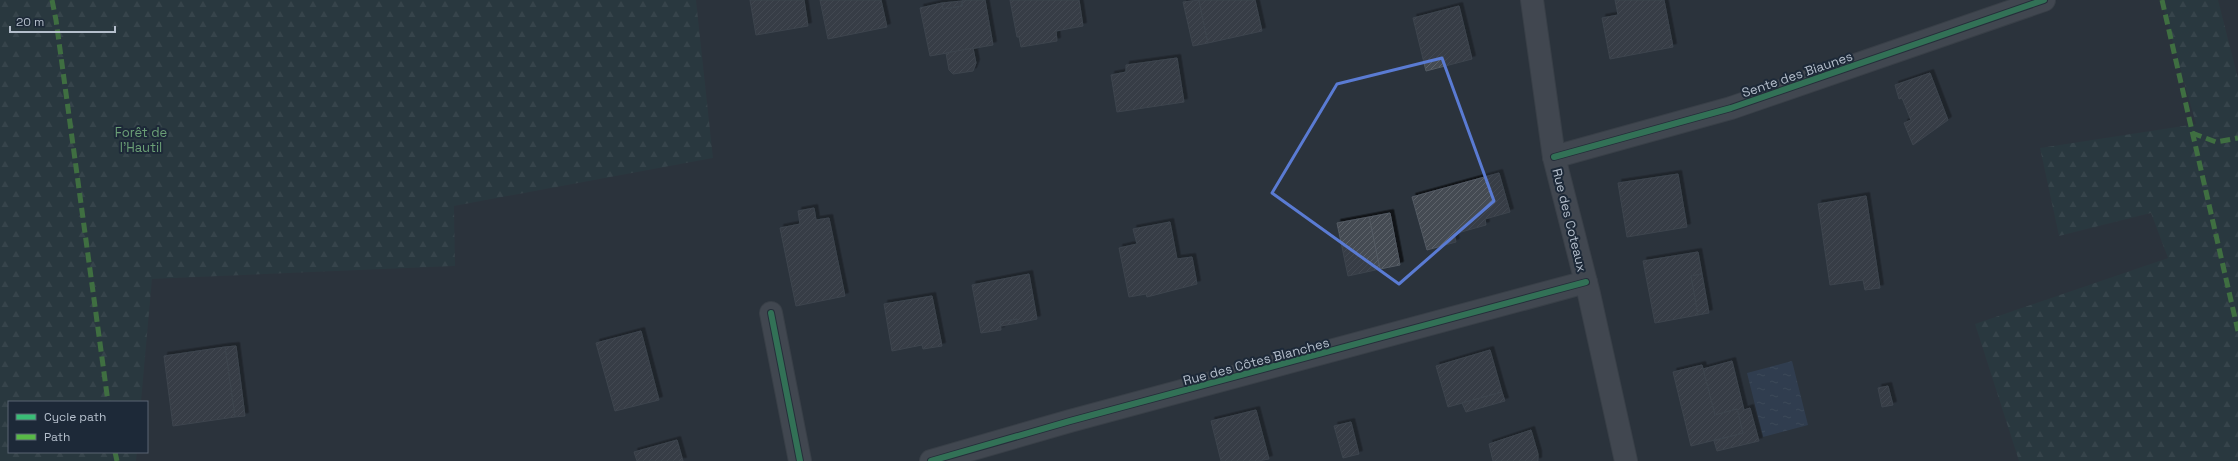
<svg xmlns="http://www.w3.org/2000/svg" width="2238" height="461" viewBox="0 0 2238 461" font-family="'Space Grotesk',sans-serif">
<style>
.forest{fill:url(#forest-firs)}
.water{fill:url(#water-ripples)}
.building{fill:url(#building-hatch);stroke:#535a63;filter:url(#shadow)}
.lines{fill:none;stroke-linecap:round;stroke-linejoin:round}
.minor-casing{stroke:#494f56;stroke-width:24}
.minor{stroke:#5c6169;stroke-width:22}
.quiet{stroke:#58b947;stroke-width:5;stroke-dasharray:10 5;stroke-linecap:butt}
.cycleway-casing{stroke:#1d2938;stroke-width:8}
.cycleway{stroke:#3abd76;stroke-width:6}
.marked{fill:none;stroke:#5a7bd3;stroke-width:3;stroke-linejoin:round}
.labels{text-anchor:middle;stroke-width:4;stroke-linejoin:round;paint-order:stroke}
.street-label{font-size:13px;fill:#b5bfcc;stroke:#1d2938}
.park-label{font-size:13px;fill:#6b9f76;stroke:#1d2938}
</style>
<defs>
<pattern id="forest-firs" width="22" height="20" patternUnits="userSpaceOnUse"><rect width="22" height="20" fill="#273f43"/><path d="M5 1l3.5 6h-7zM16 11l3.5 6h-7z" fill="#44595d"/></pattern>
<pattern id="water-ripples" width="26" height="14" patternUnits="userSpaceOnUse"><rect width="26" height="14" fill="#364b67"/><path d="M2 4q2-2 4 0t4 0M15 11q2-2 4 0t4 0" fill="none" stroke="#51637c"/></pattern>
<pattern id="building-hatch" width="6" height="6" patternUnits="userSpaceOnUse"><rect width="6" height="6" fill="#444b52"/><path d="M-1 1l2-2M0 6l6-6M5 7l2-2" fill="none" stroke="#5d636a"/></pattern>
<filter id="shadow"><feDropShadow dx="3.5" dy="-3.5" stdDeviation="0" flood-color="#0009"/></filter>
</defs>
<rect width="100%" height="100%" fill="#2b333c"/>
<!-- forest -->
<g class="forest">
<path d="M0,0H696L713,158L454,206L455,266L152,279L141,402H9V452H137L136,461H0Z"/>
<path d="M2161,0H2218L2238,78V461H2019L1975,324L2168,258L2151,213L2059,236L2040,148L2196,124Z"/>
</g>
<!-- water -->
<path class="water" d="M1792,361L1808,425L1763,437L1747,373Z"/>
<!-- building -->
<g class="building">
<path d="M750,0H804L808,26L756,35Z"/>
<path d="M820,0H881L887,27L828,39Z"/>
<path d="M985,0L993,45L930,56L920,8L942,3L943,9L962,6V1L964,0Z"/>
<path d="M1010,0H1079L1083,26L1056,31L1057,41L1021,47L1019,37H1017Z"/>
<path d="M1199,0L1208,43L1193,46L1183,2Z"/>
<path d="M1199,0H1255L1262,31L1208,43Z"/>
<path d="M1615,0H1664L1673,47L1610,59L1602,18L1618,15Z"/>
<path d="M962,1V6L943,9L942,3Z"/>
<path d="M1459,6L1472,59L1426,71L1413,18Z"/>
<path d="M973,48L976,63L973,71L953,74L949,70L946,53Z"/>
<path d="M1177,58L1184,102L1117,112L1111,75L1126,72V65Z"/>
<path d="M1930,73L1948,120L1913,145L1904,123L1911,120L1902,98L1899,99L1895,85Z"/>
<path d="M1499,173L1510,212L1485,219L1486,225L1454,234L1456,242L1427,250L1412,197Z"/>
<path d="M1678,174L1687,227L1627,237L1618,183Z"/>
<path d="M1866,196L1880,288L1865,290L1863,280L1830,285L1818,204Z"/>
<path d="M814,208L816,220L829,218L845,296L796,306L780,228L800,224L798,211Z"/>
<path d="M1390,213L1400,265L1380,269L1369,217Z"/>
<path d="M1369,217L1380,269L1348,276L1337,223Z"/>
<path d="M1170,222L1177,259L1192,257L1197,284L1147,297L1146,294L1129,297L1119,248L1137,244L1133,229Z"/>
<path d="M1698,252L1702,274L1691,276L1698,315L1655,323L1643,261Z"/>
<path d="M1029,274L1037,319L1018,323L1017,319L1000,322L1001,330L981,333L972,285Z"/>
<path d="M1702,274L1709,313L1698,315L1691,276Z"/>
<path d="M932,296L942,346L923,349L922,345L892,351L884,304Z"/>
<path d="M1017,319L1018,323L1001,326L1000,322Z"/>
<path d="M641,331L659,400L615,411L596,343Z"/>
<path d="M236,346L245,416L235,417L225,347Z"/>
<path d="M225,347L235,417L173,426L164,356Z"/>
<path d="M1490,350L1502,392L1448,407L1436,366Z"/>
<path d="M1732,361L1744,410L1750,408L1759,441L1717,451L1714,441L1743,433L1737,409L1715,415L1703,369Z"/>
<path d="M1702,365L1715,415L1737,409L1743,433L1691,446L1673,372Z"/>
<path d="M1888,386L1893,405L1882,407L1878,388Z"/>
<path d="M1502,392L1505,401L1466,412L1462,403Z"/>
<path d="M1256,410L1269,459L1258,461H1221L1211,421Z"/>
<path d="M1351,422L1359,454L1343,458L1334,426Z"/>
<path d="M1531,430L1538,454V461H1493L1489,444Z"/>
<path d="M677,440L683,461H637L634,452Z"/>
</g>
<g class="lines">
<defs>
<g id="minor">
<path d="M1532,0L1554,157L1589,294L1626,461"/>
<path d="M1554,157L1731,108L2044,0"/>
<path d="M771,313L800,461"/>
<path d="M931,461L1070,421L1586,282"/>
</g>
</defs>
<!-- minor casing -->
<use href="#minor" class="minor-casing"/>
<!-- minor -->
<use href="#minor" class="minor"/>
<!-- quiet -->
<g class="quiet">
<path d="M52,0L56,20L108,402"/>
<path d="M2162,0L2238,331"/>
<path d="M2192,133L2216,142L2238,138"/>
<path d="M115,452L117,461"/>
</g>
<defs>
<g id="cycleway">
<path d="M1554,157L1731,108L2044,0"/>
<path d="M771,313L800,461"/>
<path d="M931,461L1070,421L1586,282"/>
</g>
</defs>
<!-- cycleway casing -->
<use href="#cycleway" class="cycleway-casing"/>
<!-- cycleway -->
<use href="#cycleway" class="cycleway"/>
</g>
<!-- marked area -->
<path d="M0 0H2238V461H0ZM1442,58L1494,201L1399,284L1272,193L1337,84Z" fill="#2b333c" fill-opacity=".55" fill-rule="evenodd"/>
<path class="marked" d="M1442,58L1494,201L1399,284L1272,193L1337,84Z"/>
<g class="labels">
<!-- street labels -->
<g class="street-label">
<text transform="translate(1797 74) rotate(-19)" y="5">Sente des Biaunes</text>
<text transform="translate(1570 220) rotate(76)" y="5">Rue des Coteaux</text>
<text transform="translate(1256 361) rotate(-15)" y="5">Rue des Côtes Blanches</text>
</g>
<!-- park labels -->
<g class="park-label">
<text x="141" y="137">Forêt de<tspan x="141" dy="15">l'Hautil</tspan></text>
</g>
</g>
<!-- legend -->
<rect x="8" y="401" width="140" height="52" fill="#1d2938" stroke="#5a6573"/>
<rect x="16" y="414" width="20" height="6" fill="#3abd76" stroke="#5a6573"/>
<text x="44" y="421" font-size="12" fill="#b5bfcc">Cycle path</text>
<rect x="16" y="434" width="20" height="6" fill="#58b947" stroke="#5a6573"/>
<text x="44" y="441" font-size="12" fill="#b5bfcc">Path</text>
<!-- scale -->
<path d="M10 26v6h105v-6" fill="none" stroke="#b5bfcc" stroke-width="2"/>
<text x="16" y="26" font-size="12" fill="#b5bfcc" stroke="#1d2938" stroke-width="3" paint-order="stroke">20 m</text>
</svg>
